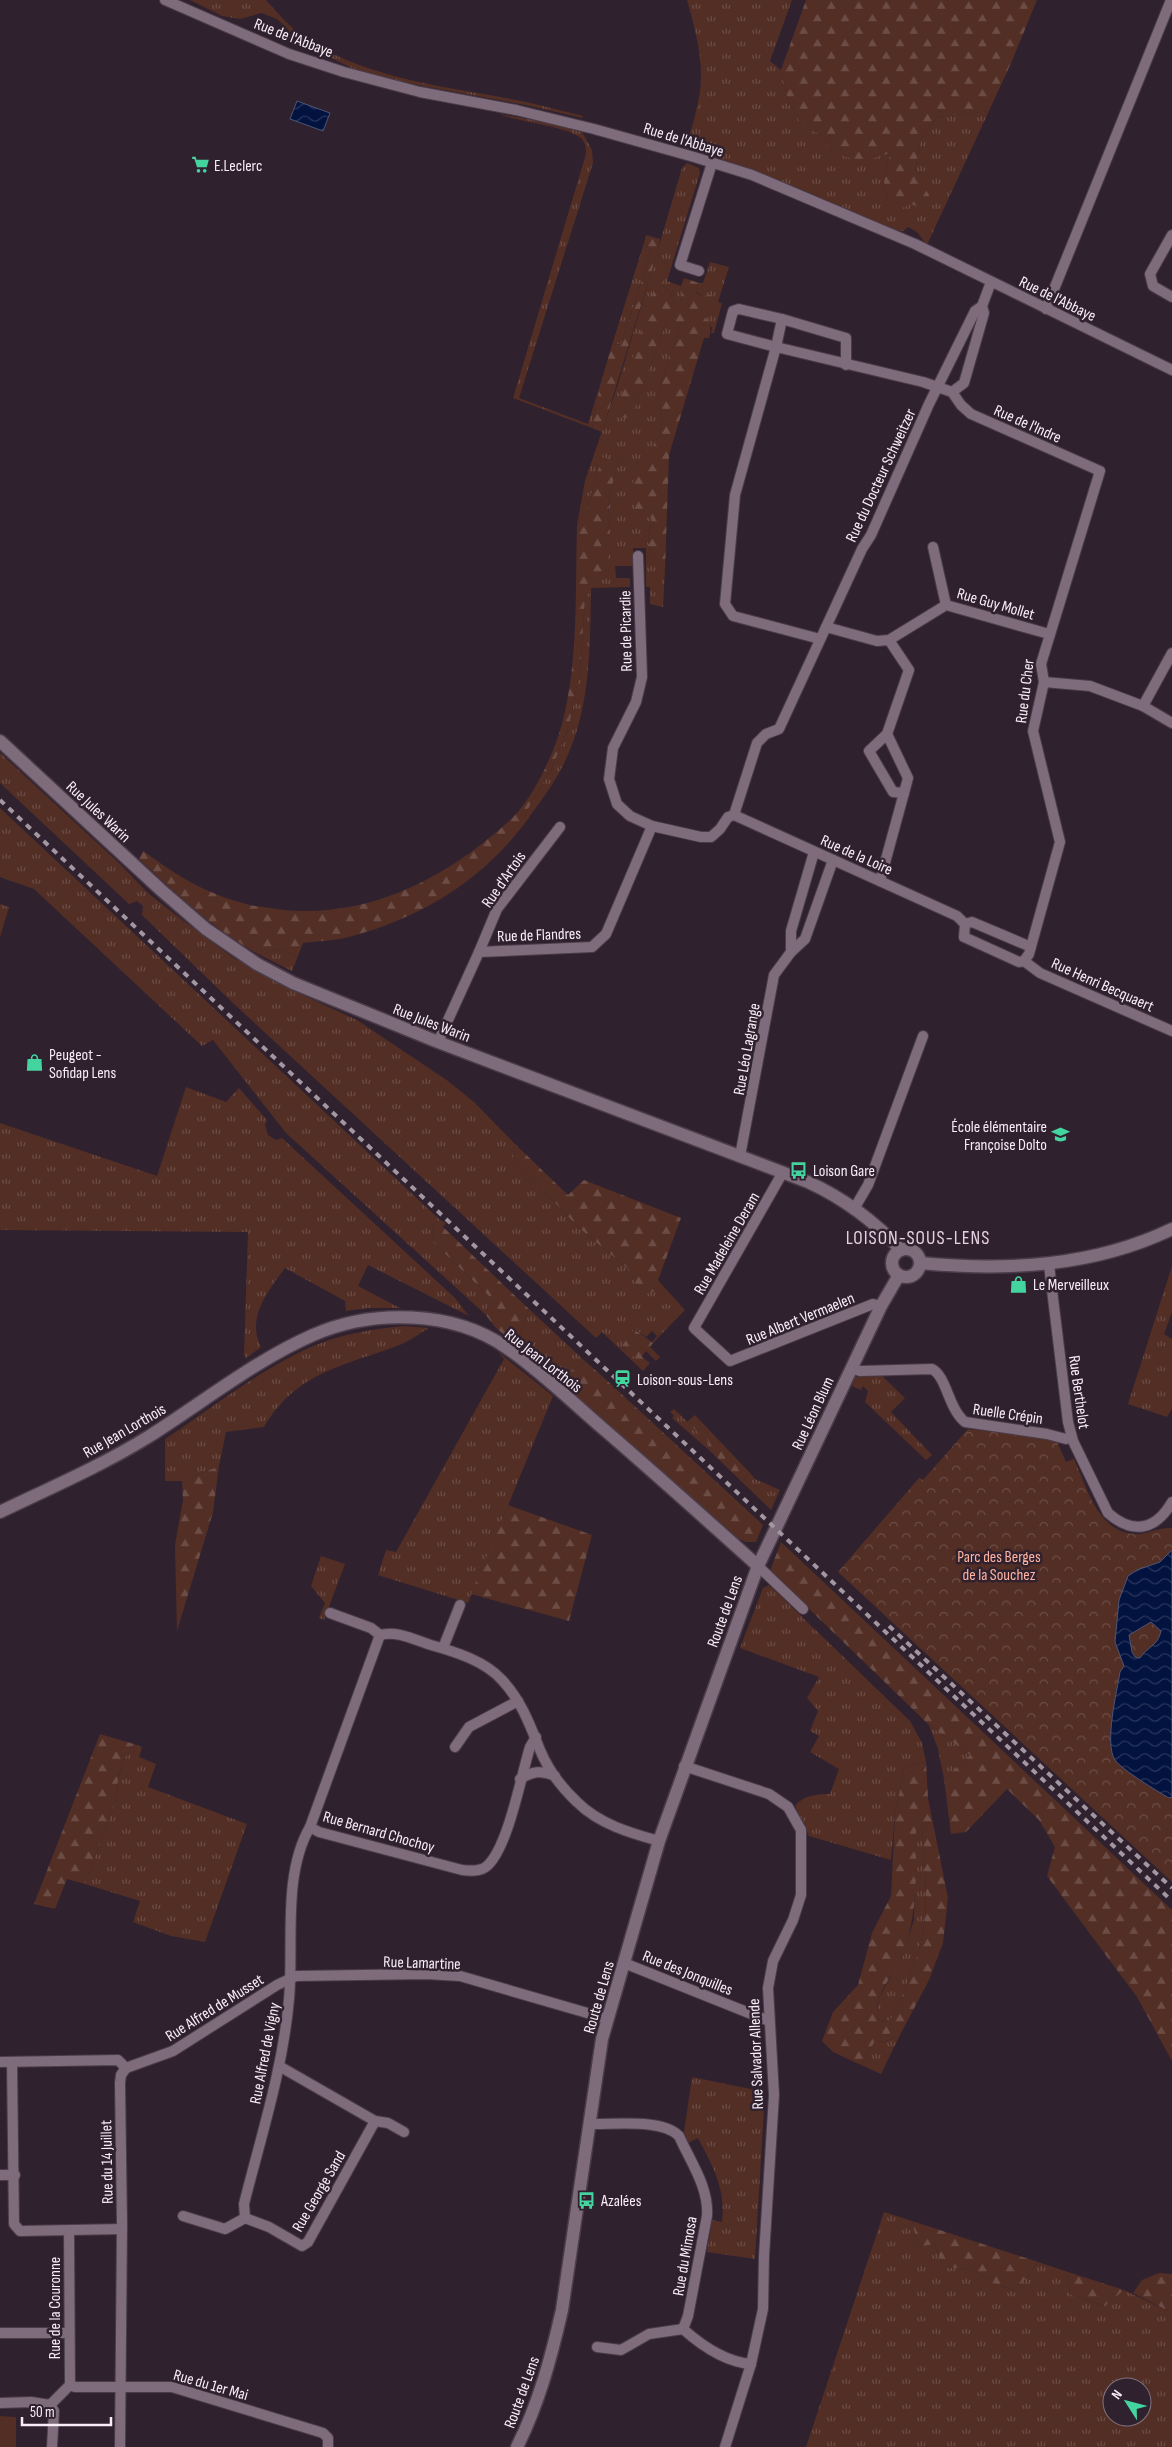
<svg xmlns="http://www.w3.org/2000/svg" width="1172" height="2447" viewBox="0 0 1172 2447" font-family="'Sofia Sans Condensed',sans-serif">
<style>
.grass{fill:url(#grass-tufts);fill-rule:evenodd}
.forest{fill:url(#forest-firs);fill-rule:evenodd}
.park{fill:url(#park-crowns)}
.garden{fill:#522e25}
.water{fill:url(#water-waves);stroke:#4d5576;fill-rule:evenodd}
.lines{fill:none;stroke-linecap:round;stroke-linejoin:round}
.minor-casing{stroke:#4a3c48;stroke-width:12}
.tertiary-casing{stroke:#4a3c48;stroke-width:15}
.minor{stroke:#7e6b7c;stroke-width:10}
.tertiary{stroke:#7e6b7c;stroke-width:12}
.rail{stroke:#a397a2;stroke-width:4;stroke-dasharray:6 6;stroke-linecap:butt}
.labels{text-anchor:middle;stroke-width:5;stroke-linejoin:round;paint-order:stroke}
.street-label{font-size:16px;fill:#f9eef8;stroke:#30212f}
.poi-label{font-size:16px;fill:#f9eef8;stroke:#30212f;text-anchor:start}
.park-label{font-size:16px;fill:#ffb39f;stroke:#30212f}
.quarter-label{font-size:19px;letter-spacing:1px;fill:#e6d1e4;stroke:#30212f}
</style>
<defs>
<pattern id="grass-tufts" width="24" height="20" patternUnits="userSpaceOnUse" patternTransform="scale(1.25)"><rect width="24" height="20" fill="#522e25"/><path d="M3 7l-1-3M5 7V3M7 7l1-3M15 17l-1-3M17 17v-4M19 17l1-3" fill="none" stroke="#6c4d45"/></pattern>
<pattern id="forest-firs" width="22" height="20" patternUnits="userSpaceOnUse" patternTransform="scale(1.25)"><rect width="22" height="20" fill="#522e25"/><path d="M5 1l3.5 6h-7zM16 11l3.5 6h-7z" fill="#6c4d45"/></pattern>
<pattern id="park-crowns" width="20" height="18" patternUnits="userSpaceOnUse" patternTransform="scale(1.25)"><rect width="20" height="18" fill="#522e25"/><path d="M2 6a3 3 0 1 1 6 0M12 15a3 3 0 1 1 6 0" fill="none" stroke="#6c4d45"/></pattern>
<pattern id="water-waves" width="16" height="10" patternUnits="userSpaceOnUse" patternTransform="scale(1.25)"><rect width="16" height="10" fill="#03133f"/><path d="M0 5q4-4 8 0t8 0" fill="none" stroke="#28365c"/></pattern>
</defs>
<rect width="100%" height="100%" fill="#30212f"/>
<!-- grass -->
<g class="grass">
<path d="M190,0H266C276,11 286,23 298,33C366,82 452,86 531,103C548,107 565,112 583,116L582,118L526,105L390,80L358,71L321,53L296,37L277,19L261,13L240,19L222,16Z"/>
<path d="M687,0H792L770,61L781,70L788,102L803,127L821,134L834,154L890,153L884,182L888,201L915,171L921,139L937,117L989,111L927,245L917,232L908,227L903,231H896C827,200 759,170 686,148C692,125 701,100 701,76C701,50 694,25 687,0Z"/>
<path d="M499,114L539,121L582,132L592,150L593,163L519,398L588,424L600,385L592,428L513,398L586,154C586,149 586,144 582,139C571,127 519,122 499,114Z"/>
<path d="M687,163L699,168L700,173L667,281L681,286L682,306L673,304L671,293L663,286L668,264L663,261L632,418L666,322H681L657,394L663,420L654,448L635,466L652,518L648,539L652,562L665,570L663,607L650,604V587H646V548H633V566H615L616,578H630V587L591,588C590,650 591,715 560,771C551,788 539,803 528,819L525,814L551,770L569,726L580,670L585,599L610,533L608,500L619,461L602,458L587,509L577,525L585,481L618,384L682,168Z"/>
<path d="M644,243L651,252L621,344L612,345Z"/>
<path d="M710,262L729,267L718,302L722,303L714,333H711L712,328L701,314L704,296L696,292L699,283H703Z"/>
<path d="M0,753L120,864L149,894L185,922L232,957L285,987L357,1020L448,1081L474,1102L516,1145L513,1158L578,1227L627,1268L642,1294L665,1288L685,1310L653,1343L652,1342L657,1336L652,1331L646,1337L635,1329L622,1346C633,1360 640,1354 650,1363L643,1371L602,1332L596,1338L234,1004L142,915L143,906L137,901L129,904L0,783Z"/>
<path d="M0,808L440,1220L432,1226L434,1243L491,1298L486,1315L286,1133L213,1040L202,1046L34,889L0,877Z"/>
<path d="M0,904L9,907L0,937Z"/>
<path d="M278,949L298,956L292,971L260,955Z"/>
<path d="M186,1087L226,1102L239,1088L267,1120L265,1125L268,1135L276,1140L282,1138L455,1298L469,1316L368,1265L358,1286L400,1308H368L346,1311L345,1301L285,1268C268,1291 246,1318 261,1347L246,1358L244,1355L248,1232L0,1230V1123L157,1176Z"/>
<path d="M1172,1266V1312L1164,1334L1172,1339V1409L1167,1417L1128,1404Z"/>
<path d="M529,1309L586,1362L563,1375L519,1337Z"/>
<path d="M403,1326L429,1328C420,1333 411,1340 402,1344C346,1366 298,1370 264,1427L226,1432L219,1466L182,1481H165V1439C212,1408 268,1363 321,1343C347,1333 375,1329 403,1326Z"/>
<path d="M498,1352L553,1396L468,1603L378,1575L386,1550L396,1552L504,1359Z"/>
<path d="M882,1376L905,1398L891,1412L932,1455L926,1460L865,1402L868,1391L863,1386L861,1390L852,1386L855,1377Z"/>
<path d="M674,1409L708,1441L710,1451L672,1418L674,1416L670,1412Z"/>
<path d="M750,1473L755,1479L780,1490L771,1510L742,1482Z"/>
<path d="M321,1556L345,1564L324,1620L319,1618L325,1603L311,1586Z"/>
<path d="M769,1585L910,1721L922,1743L926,1762L905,1766L895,1814L891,1860L809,1836L795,1806C804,1795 817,1794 830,1794L839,1769L810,1752L819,1736L810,1731L818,1711L807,1698L819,1677L740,1648L763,1588Z"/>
<path d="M929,1725L970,1755L944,1779L938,1749Z"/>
<path d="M134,1744L142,1747L139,1757L156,1764L148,1787L247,1824L205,1942L171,1936L133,1922L140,1901L85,1884L117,1797L118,1778L124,1759Z"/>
<path d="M922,1828C924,1860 928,1893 924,1925C920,1957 906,1987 893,2017L887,2022L880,2021L877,2012L879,1998L902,1957L914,1920L916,1829Z"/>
<path d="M900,2035L881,2074L861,2065L875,2041L884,2042Z"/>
<path d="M692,2077L765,2092L755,2259L707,2252L712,2220L722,2222C726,2189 713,2167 698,2138L688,2143L684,2132Z"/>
<path d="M884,2212L912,2221L918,2247L934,2244L943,2267L972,2269L996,2284L1016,2291L1038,2262L1068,2272L1070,2294L1104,2306L1124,2290L1172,2313V2447H806ZM1112,2387H1142V2417H1112Z"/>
</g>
<!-- forest -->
<g class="forest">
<path d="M806,0H1037L1012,61L989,111L937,117L921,139L915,171L933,202L923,209L911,204L900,209L888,201L884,182L890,153L864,161L834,154L821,134L803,127L788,102L781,70Z"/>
<path d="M646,235L660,239L658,250L602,432L592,428L600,385L612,345L621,344L651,252L644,243Z"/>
<path d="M663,261L668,264L663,286L671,293L673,304L682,305L681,286L684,278L699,283L696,293L704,296L710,295L718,302L713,312L701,313C710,321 712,327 709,338H704L669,455L665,570L652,563L648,539L652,518L635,510L633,480L635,466L654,447L663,420L657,394L681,322H666L632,418L614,417Z"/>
<path d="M602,457L619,461L608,500L610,533L606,564L585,599L580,670L569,726L551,770L525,814L528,819C482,881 423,917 349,937C334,941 318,941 303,943L298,956L278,949L260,955C214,930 177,894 139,859L143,851C178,876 204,893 246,904C256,907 266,907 276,909C351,919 420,891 479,846C493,835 509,823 521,808C539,785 554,752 562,724C579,660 575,590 577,525L587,509Z"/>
<path d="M516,1145L568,1195L584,1180L681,1218L658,1280L665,1288L642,1295L627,1268L578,1227L513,1158Z"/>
<path d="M440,1220L446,1223L443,1227L529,1309L519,1337L563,1375L586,1362L601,1375L763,1525L756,1542H746L739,1539L495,1327L486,1315L491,1298L434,1243L432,1226Z"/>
<path d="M634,1329L653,1343L650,1347L660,1357L656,1361L646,1351L642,1356L646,1361L631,1356L622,1346Z"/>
<path d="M695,1415L750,1473L742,1482L710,1451L708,1441L687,1422Z"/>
<path d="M219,1466L213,1512L177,1631L175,1545L183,1500L182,1481Z"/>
<path d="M508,1505L592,1535L569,1621L471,1594Z"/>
<path d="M781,1542L1172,1910V2061L1137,1997L1047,1876L1055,1847L1039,1820L1007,1789L966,1832L951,1834L944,1779L970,1755L929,1725L770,1571Z"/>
<path d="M100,1734L134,1744L124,1759L118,1777L117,1797L85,1884L67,1879L55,1909L34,1904Z"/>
<path d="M926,1762L928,1798L948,1898L943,1943L929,1980L900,2035L884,2042L875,2041L861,2065L833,2052L822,2041L833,2012L858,1985L872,1933L891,1896L895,1814L905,1766ZM922,1828C924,1860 928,1893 924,1925C920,1957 906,1987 893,2017L887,2022L880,2021C870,1995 894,1978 903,1955C918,1911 916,1874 916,1829Z"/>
<path d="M912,2221L1038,2262L1016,2291L996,2284L972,2269L943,2267L934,2244L918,2247Z"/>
<path d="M1068,2272L1124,2290L1105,2306L1070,2294Z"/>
<path d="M1159,2273L1172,2274V2313L1133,2293L1142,2280Z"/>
</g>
<!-- park -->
<path class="park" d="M968,1429L1045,1438L1057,1442L1066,1462L1074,1459C1087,1487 1097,1531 1134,1534C1147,1535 1157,1527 1172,1528V1882L838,1572L919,1478L923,1480Z"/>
<!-- garden -->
<path class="garden" d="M0,2416L16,2417V2447H0Z"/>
<!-- water -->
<g class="water">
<path d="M297,101L330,113L323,131L290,119Z"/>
<path d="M1172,1550V1797L1169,1798C1157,1791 1122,1770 1115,1760C1104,1744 1117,1691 1120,1672L1124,1666L1115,1642L1119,1600L1128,1576L1137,1570L1160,1562ZM1151,1622L1161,1631C1158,1646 1147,1647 1140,1658L1135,1657L1132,1652L1129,1635Z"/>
</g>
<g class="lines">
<defs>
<g id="minor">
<path d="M165,0L289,54L344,72L420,92L516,110L594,129L694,157L752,175L915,244L1172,370"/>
<path d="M1172,235L1150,274L1153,286L1172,297"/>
<path d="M699,271L680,265L712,163"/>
<path d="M1046,309L1171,0"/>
<path d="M782,319L739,309L733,311L727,334L776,347L735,495L725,604L733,616L820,639"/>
<path d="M846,365V338L782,319L776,347L923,382L952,392L961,405L971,414L1100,471L1041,664L1044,682L1033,731L1060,842L1029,954L1024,961L1019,962L964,937L965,924L972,922L1031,947"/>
<path d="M952,392L964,383L984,313L982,306"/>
<path d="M933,547L946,605"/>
<path d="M638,556L642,677L636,702L613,748L609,779L617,804L630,816L652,826L701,837H711L720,829L728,817L734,815"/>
<path d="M826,627L877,641L889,640L946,605L1049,634"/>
<path d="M1044,682L1090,686L1143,706L1172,723"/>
<path d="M1143,706L1172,653"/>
<path d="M887,734L869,751L893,792L904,793L908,778L887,734L909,670L889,640"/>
<path d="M734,815L757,743L766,734L779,729L862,549L871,535L929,404L975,311L982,306L991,282"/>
<path d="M734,815L957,916L965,924"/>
<path d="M814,852L791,931V952L805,939L833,860"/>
<path d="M880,881L904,793"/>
<path d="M479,952L497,909L560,827"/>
<path d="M1024,961L1040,973L1172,1031"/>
<path d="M438,1042L479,952L592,947L606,934L652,826"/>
<path d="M740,1156L774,975L791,952"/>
<path d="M783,1172L694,1328L730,1361L873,1304L881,1306"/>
<path d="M854,1209L868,1185L923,1036"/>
<path d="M1049,1265L1068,1422L1073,1441L1108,1513C1133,1535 1156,1530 1172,1502"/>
<path d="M851,1368L860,1371L932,1369C947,1377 948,1408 965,1422L1047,1434L1066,1439L1071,1436"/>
<path d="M758,1566L803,1609"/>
<path d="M330,1613L371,1628L380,1635"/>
<path d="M380,1635L310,1827L319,1832L462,1870C470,1871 480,1872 487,1866C508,1848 521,1776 530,1747L536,1737"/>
<path d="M380,1635C397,1630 415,1640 431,1645C456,1652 485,1661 502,1680C521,1700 530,1725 540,1750C548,1769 562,1788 577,1802C599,1824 630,1833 659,1841"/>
<path d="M443,1648L460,1605"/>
<path d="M455,1747L469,1727L518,1701"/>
<path d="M684,1766L769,1794L788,1807L801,1830V1895L793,1920L773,1961L768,1988L774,2095L764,2256L763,2309L751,2364L725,2447"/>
<path d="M520,1779C533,1771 541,1770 555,1776"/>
<path d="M624,1963L769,2021"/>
<path d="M0,2062L118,2060L126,2068L121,2075L120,2083L122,2224L120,2447"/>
<path d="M12,2062L14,2224L20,2231L122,2229"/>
<path d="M279,2066L375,2121L388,2123L404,2132"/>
<path d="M126,2068L173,2051L277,1985L296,1976L426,1974L460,1976L608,2019"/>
<path d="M589,2124C613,2125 662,2118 679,2136C690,2161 709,2187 707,2216L688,2316L683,2329"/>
<path d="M0,2175H15"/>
<path d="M183,2216L225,2229L245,2218"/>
<path d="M245,2218L244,2204C261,2136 283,2069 289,1999C294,1946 282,1875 310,1827"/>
<path d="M245,2218L269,2227L302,2246L308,2242L375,2121"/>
<path d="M69,2230L70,2385"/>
<path d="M0,2333H69"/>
<path d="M597,2347L621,2350L649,2334L683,2329C701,2345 725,2362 751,2364"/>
<path d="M0,2403L31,2402L50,2405L54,2411L52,2447"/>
<path d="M50,2405L70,2385L75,2387H172L323,2433L328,2438V2447"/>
</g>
<g id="tertiary">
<path d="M0,741L161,890L206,929L257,964L293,983L438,1042L808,1182C843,1198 875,1222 901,1250"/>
<circle cx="906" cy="1263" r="14"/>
<path d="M920,1263C1006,1271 1093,1267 1172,1229"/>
<path d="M0,1512C50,1488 101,1466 148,1437C202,1403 254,1361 313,1335C372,1309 453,1310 507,1348C542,1372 574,1404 607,1432C658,1476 708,1521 758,1566"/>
<path d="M517,2447C539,2403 551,2358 562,2310L602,2039L659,1841L758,1566L881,1306L899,1275"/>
</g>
</defs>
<!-- minor casing -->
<use href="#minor" class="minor-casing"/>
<!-- tertiary casing -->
<use href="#tertiary" class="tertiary-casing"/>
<!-- minor -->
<use href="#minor" class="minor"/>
<!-- tertiary -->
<use href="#tertiary" class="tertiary"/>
<!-- rail -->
<g class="rail">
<path d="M0,800L1172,1901"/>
<path d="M889,1626L1172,1888"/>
</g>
</g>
<!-- icons -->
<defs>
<symbol id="supermarket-bare" viewBox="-9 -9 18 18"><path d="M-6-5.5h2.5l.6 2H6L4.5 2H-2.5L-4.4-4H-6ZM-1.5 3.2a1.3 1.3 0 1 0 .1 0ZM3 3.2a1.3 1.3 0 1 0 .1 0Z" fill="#44d49f" stroke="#30212f" stroke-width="2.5" paint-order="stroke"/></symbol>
<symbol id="shop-bare" viewBox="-9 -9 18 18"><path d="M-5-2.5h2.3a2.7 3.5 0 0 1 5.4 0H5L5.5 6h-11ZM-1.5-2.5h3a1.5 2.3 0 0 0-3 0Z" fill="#44d49f" stroke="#30212f" stroke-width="2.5" paint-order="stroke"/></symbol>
<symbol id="school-bare" viewBox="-9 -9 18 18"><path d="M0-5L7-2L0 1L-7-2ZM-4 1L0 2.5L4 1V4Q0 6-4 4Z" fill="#44d49f" stroke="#30212f" stroke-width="2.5" paint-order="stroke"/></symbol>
<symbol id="bus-bare" viewBox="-9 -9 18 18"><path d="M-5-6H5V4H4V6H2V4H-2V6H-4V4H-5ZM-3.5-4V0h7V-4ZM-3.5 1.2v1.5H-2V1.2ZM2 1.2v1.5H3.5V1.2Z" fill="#44d49f" stroke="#30212f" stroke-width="2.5" paint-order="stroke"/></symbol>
<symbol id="station-bare" viewBox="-9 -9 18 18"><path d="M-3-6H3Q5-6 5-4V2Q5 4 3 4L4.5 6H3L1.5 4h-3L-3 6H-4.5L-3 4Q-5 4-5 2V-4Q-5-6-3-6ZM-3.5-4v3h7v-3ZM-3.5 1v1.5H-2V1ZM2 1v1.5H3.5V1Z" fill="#44d49f" stroke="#30212f" stroke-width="2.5" paint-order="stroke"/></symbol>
</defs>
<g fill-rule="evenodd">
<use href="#supermarket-bare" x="188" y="152" width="25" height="25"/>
<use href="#shop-bare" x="22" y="1050" width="25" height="25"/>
<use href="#school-bare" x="1048" y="1122" width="25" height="25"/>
<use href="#bus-bare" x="786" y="1158" width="25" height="25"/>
<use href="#shop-bare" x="1006" y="1272" width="25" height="25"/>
<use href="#station-bare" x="610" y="1366" width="25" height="25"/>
<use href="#bus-bare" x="574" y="2188" width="25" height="25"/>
</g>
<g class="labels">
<!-- street labels -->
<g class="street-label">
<text transform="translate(294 37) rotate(21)" y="6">Rue de l'Abbaye</text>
<text transform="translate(684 139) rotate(17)" y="6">Rue de l'Abbaye</text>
<text transform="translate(1058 298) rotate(26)" y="6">Rue de l'Abbaye</text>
<text transform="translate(1028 423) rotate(24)" y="6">Rue de l'Indre</text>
<text transform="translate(880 475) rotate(-65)" y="6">Rue du Docteur Schweitzer</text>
<text transform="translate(996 603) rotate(16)" y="6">Rue Guy Mollet</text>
<text transform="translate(625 631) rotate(-91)" y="6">Rue de Picardie</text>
<text transform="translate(1024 691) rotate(-83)" y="6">Rue du Cher</text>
<text transform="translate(99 811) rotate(43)" y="6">Rue Jules Warin</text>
<text transform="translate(857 854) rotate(24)" y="6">Rue de la Loire</text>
<text transform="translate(503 879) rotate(-55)" y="6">Rue d'Artois</text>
<text transform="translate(539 934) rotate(-2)" y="6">Rue de Flandres</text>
<text transform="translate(1103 984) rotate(24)" y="6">Rue Henri Becquaert</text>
<text transform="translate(432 1022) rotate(21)" y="6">Rue Jules Warin</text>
<text transform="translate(746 1049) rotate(-80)" y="6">Rue Léo Lagrange</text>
<text transform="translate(726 1243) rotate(-60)" y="6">Rue Madeleine Deram</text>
<text transform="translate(800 1318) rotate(-22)" y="6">Rue Albert Vermaelen</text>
<text transform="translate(544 1360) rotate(38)" y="6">Rue Jean Lorthois</text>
<text transform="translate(1080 1392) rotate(82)" y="6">Rue Berthelot</text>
<text transform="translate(812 1413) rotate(-65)" y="6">Rue Léon Blum</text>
<text transform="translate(1008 1413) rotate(8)" y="6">Ruelle Crépin</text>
<text transform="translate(124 1430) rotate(-30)" y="6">Rue Jean Lorthois</text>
<text transform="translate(724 1611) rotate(-70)" y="6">Route de Lens</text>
<text transform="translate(379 1831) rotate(16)" y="6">Rue Bernard Chochoy</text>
<text transform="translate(422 1962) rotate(2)" y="6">Rue Lamartine</text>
<text transform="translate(688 1972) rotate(22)" y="6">Rue des Jonquilles</text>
<text transform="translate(598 1997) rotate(-74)" y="6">Route de Lens</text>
<text transform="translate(214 2007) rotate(-32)" y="6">Rue Alfred de Musset</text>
<text transform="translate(264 2053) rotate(-79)" y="6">Rue Alfred de Vigny</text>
<text transform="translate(755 2054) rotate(-92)" y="6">Rue Salvador Allende</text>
<text transform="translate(106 2162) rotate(-91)" y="6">Rue du 14 Juillet</text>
<text transform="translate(318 2191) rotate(-60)" y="6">Rue George Sand</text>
<text transform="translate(684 2256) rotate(-80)" y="6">Rue du Mimosa</text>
<text transform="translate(54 2308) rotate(-90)" y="6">Rue de la Couronne</text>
<text transform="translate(211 2384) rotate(16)" y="6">Rue du 1er Mai</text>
<text transform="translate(521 2392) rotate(-70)" y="6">Route de Lens</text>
</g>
<!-- poi labels -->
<g class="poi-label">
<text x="214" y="171">E.Leclerc</text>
<text x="49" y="1060">Peugeot -<tspan x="49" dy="18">Sofidap Lens</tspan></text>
<text x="1047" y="1132" text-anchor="end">École élémentaire<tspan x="1047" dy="18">Françoise Dolto</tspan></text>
<text x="813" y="1176">Loison Gare</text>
<text x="1033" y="1290">Le Merveilleux</text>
<text x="637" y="1385">Loison-sous-Lens</text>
<text x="601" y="2206">Azalées</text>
</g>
<!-- park labels -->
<g class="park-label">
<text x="999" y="1562">Parc des Berges<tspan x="999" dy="18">de la Souchez</tspan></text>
</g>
<!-- quarter labels -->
<g class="quarter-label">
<text x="918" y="1244">LOISON-SOUS-LENS</text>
</g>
</g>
<!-- north arrow -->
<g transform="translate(1127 2402) rotate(306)"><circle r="24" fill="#30212f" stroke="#80737f"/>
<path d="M0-4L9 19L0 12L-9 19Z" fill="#44d49f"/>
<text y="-8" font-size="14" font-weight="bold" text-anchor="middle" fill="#f9eef8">N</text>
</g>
<!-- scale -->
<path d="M22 2417v8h89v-8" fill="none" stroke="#f9eef8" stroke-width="2.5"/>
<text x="30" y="2417" font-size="15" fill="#f9eef8" stroke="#30212f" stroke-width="4" paint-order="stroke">50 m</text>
</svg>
